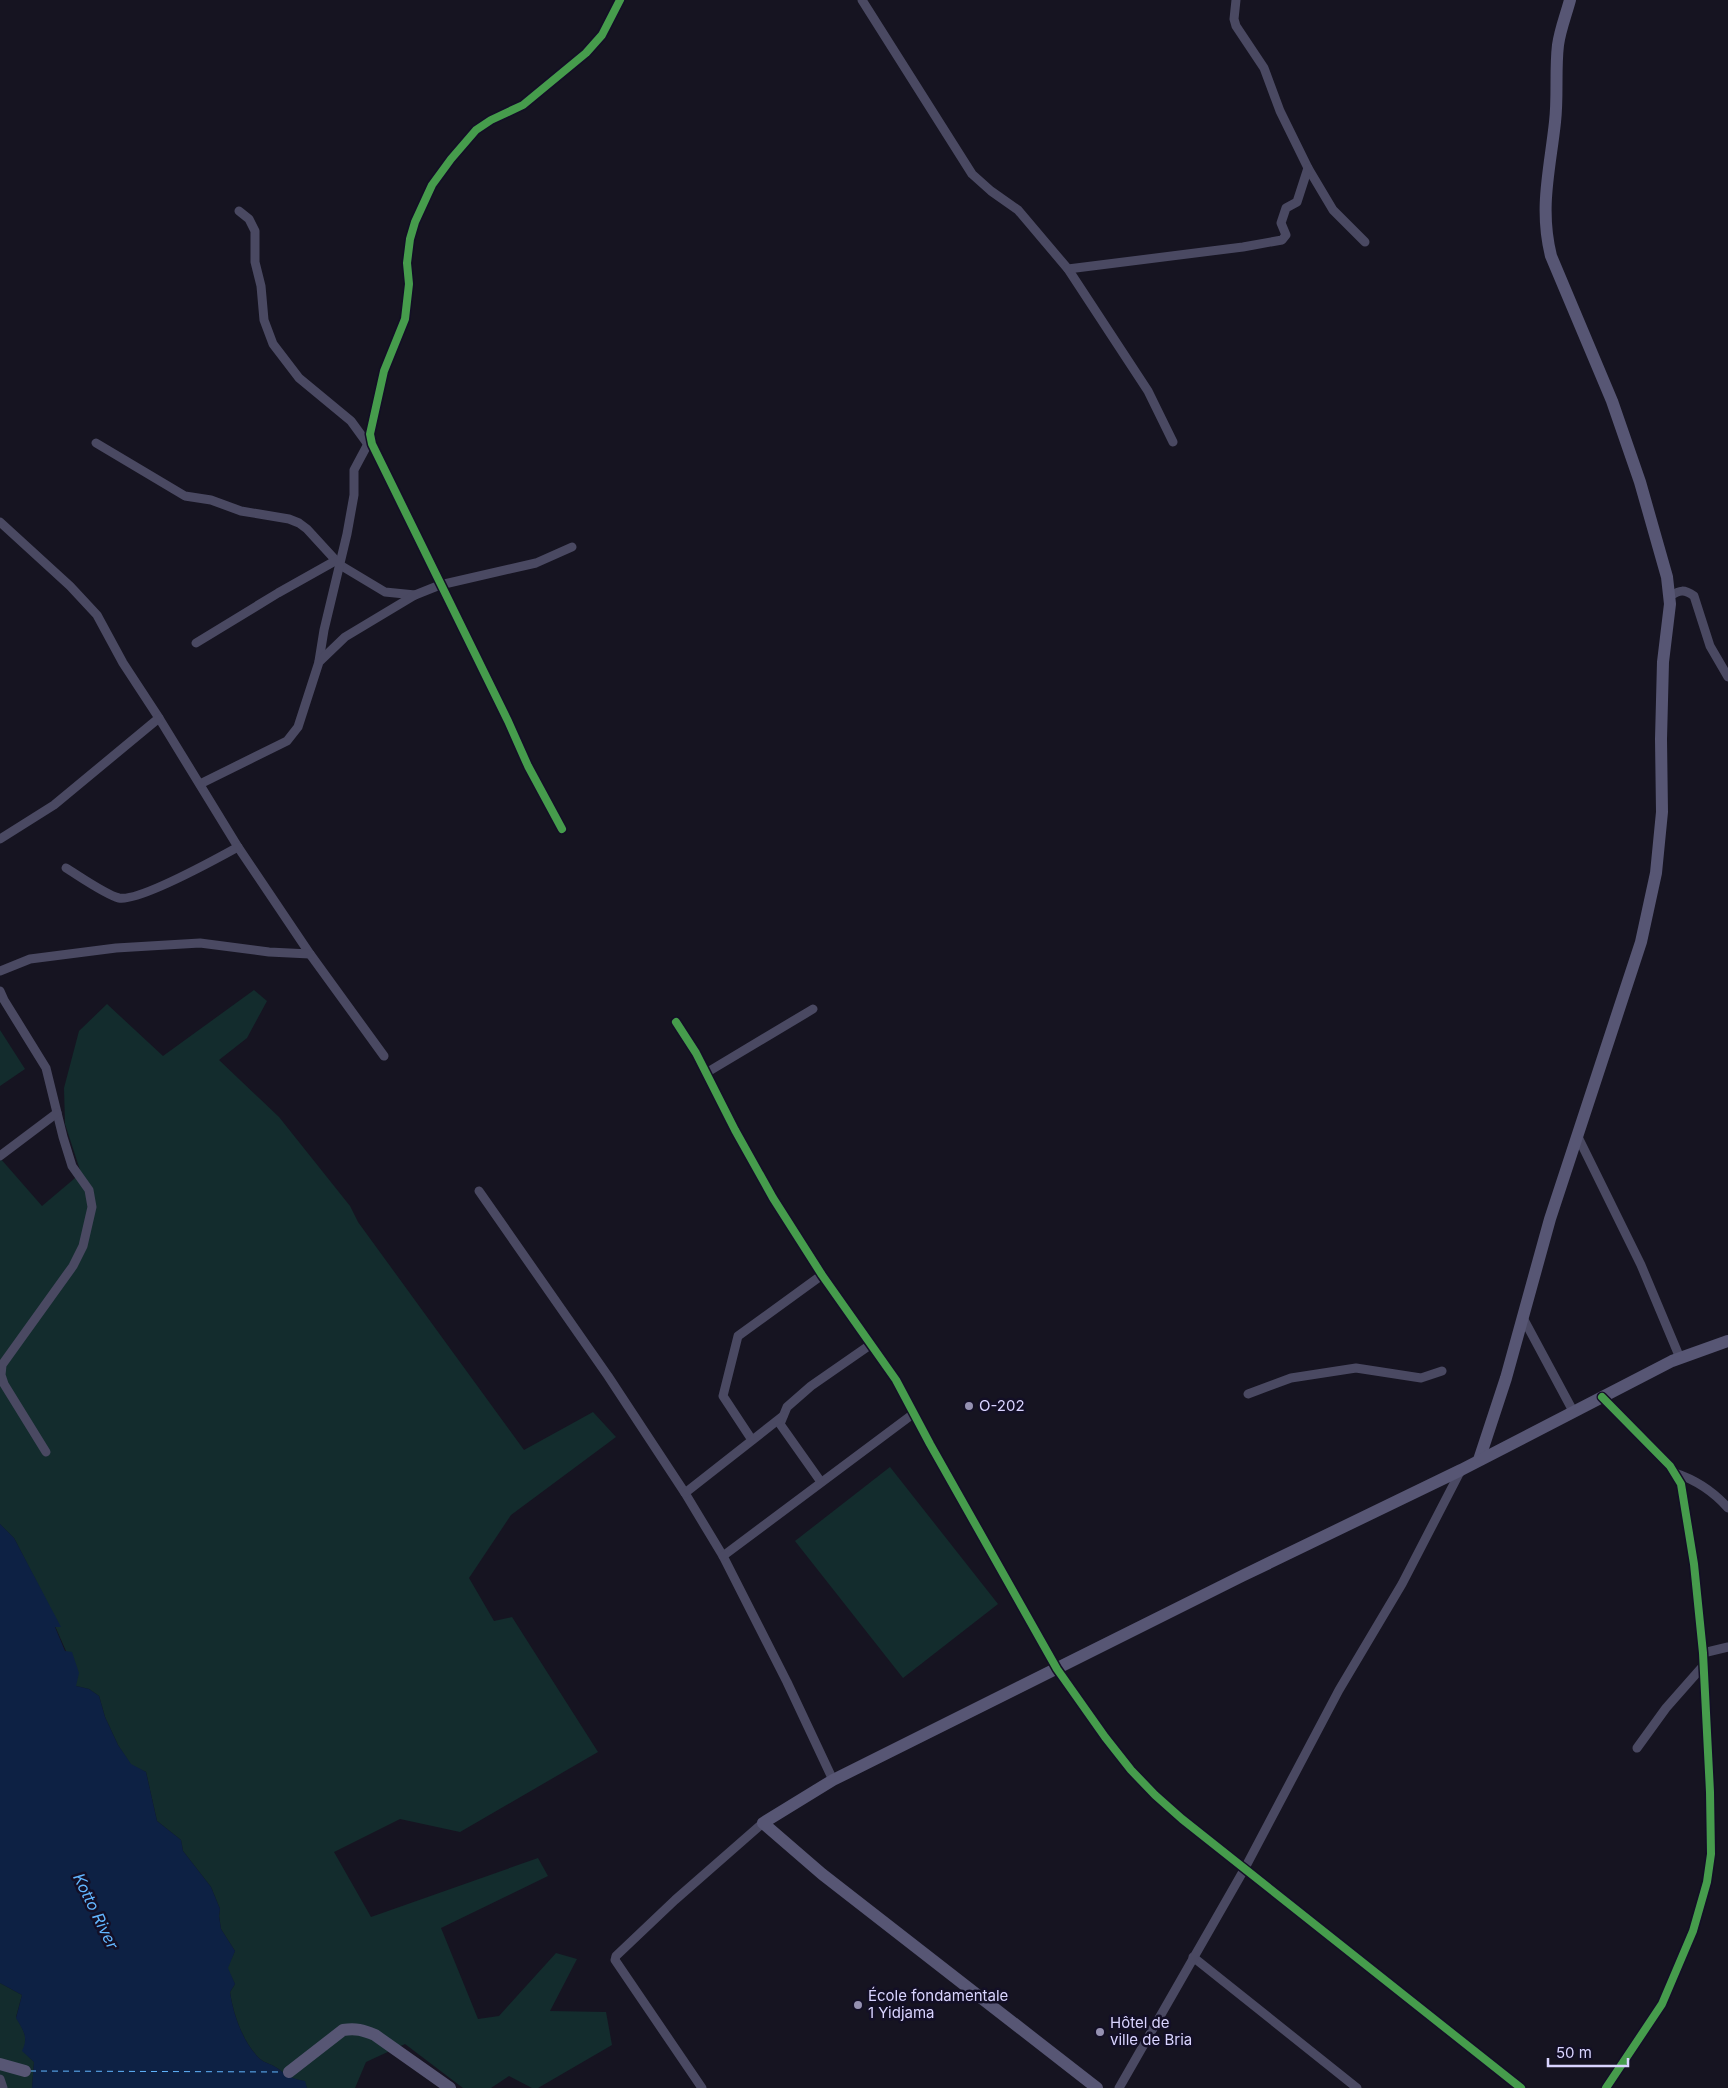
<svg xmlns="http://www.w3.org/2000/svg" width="1728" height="2088" viewBox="0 0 1728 2088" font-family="Inter,sans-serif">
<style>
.green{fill:#132c2d}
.water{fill:#0d2144}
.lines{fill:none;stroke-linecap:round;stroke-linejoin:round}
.ferry{stroke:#62b6ff;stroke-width:1;stroke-dasharray:6 5;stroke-linecap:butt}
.street{stroke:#4a4962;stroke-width:9}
.secondary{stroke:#575674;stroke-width:12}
.cycleway-casing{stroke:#130f26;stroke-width:11}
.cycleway{stroke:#469c4c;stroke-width:8}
.poi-dot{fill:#9591b1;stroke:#130f26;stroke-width:2}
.labels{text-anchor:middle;stroke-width:5;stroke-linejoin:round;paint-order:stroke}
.poi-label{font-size:15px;fill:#d9d4ff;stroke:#130f26;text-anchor:start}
.water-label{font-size:16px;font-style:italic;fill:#62b6ff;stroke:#130f26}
</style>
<rect width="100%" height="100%" fill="#161421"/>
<!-- green -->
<g class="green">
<path d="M254,990L267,1001L247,1038L219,1060L279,1117L350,1206L358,1222L524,1450L593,1412L616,1437L511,1515L469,1578L494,1621L512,1617L598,1752L460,1832L400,1819L334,1852L371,1917L538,1858L548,1876L441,1928L478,2019L499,2016L556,1953L577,1959L550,2011L606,2012L612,2045L538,2088H532L509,2076L491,2088H463L405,2044L366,2062L355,2088H307L304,2081C289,2078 289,2077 277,2068C272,2064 264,2063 260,2059C243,2043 233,2014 230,1992L235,1984L227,1968L235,1951L221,1929L219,1916L220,1909L211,1887L183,1851L181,1840L157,1821L146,1772L131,1765L118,1745L105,1717L99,1696L89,1689L76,1686L66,1651L55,1626L60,1627L14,1538L0,1524V1158L42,1206L81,1173L65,1124L64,1088L79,1031L107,1004L163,1056Z"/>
<path d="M0,1030L25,1069L0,1086Z"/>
<path d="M890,1467L998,1604L903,1678L795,1541Z"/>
<path d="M0,1983L22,1995L16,2017C23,2030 29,2037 23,2051L34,2062L32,2088H0Z"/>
</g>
<!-- water -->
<path class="water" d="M0,1524L14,1538L61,1627H55L65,1651L72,1652L79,1673L76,1686L89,1689L99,1696L105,1717L118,1745L131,1764L146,1772L157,1821L181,1840L183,1851L211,1887L220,1909L219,1916L221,1929L235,1951L228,1968L235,1984L230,1992C233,2014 243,2043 260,2059C264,2063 272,2064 277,2068C289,2077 290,2078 305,2081L307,2088H32L34,2062L22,2051C29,2037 23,2030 16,2018L22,1995L0,1983Z"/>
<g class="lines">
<!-- ferry -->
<path class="ferry" d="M30,2071L284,2072"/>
<!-- street -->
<g class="street">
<path d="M862,0L972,174L991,191L1018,210L1068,269L1148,391L1173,442"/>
<path d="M1236,0L1234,19L1236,26L1264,68L1280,111L1308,168L1333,210L1365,242"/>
<path d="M239,211L249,219L255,231V262L261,286L264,320L273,344L299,378L351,421L367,443"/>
<path d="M1068,269L1243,247L1282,240L1286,235L1281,223L1286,208L1297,202L1308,168"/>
<path d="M96,443L185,496L211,500L241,511L289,519L299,523L307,529L340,565L385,592L415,595"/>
<path d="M0,522L70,586L97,615L123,663L159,718L238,847L310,954L384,1056"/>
<path d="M1670,596C1680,590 1684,589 1694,596L1710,646L1728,677"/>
<path d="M196,643L278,593L335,561"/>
<path d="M319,661L324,630L347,534L354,495V470L370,440"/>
<path d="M200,784L287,741L298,727L319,662L345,637L415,595L440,585L536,563L572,547"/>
<path d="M562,829L528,766L508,721L372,444L370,434L384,371L405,319L409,284L407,263L410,239L415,222L432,185L451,159L476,130L491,120L523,105L586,53L602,35L620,0"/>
<path d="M0,839L54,805L159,718"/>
<path d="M66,868C79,876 106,895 119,898C139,902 218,858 238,847"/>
<path d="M0,971L30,959L116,948L200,943L269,952L310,954"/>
<path d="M0,991L4,1000L46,1068L63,1137L72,1166L89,1190L92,1207L83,1246L73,1266L2,1365L1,1375L4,1384L46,1452"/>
<path d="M676,1022L696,1053L735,1130L773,1198L822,1275L896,1380L930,1444L1057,1669L1105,1737L1131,1770L1155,1795L1182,1819L1521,2088"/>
<path d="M706,1073L813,1009"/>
<path d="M1578,1137L1641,1265L1680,1358"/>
<path d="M0,1156L57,1113"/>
<path d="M479,1191L608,1376L685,1493L723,1556L787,1682L833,1780"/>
<path d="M1523,1318L1573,1411"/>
<path d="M1248,1394L1291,1378L1356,1368L1421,1378L1442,1371"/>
<path d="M1602,1397L1670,1466L1681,1484L1694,1564L1703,1653L1710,1792L1711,1854L1707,1882L1693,1931L1662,2004L1606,2088"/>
<path d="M752,1440L723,1396L738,1336L822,1275"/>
<path d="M1675,1473C1696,1480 1713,1491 1728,1508"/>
<path d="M821,1482L780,1424L787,1407L811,1386L870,1345"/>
<path d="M685,1493L783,1416"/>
<path d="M723,1556L913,1414"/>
<path d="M1703,1653L1728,1647"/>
<path d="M1637,1748L1666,1708L1703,1666"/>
<path d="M1193,1957L1357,2088"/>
<path d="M0,2079L3,2088"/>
<path d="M702,2088L615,1960L616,1956L675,1900L763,1823"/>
<path d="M1119,2088L1245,1868L1339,1690L1402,1584L1461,1470"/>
</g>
<!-- secondary -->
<g class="secondary">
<path d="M1479,1460L1506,1378L1550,1219L1641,942L1656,873L1662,812L1661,739L1663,662L1670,604L1667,577L1640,482L1612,401L1551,256C1539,208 1550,169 1555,122C1558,96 1555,70 1558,45C1560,30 1566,15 1570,0"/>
<path d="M0,2064L25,2071"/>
<path d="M289,2072L343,2030C356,2028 363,2030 375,2035L450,2088"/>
<path d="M1097,2088L822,1874L763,1823L833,1780L1242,1576L1461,1470L1672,1361L1728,1341"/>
</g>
<defs>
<g id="cycleway">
<path d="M562,829L528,766L508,721L372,444L370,434L384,371L405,319L409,284L407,263L410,239L415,222L432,185L451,159L476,130L491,120L523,105L586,53L602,35L620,0"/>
<path d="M676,1022L696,1053L735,1130L773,1198L822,1275L896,1380L930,1444L1057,1669L1105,1737L1131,1770L1155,1795L1182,1819L1521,2088"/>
<path d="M1602,1397L1670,1466L1681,1484L1694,1564L1703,1653L1710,1792L1711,1854L1707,1882L1693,1931L1662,2004L1606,2088"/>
</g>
</defs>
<!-- cycleway casing -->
<use href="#cycleway" class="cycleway-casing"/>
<!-- cycleway -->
<use href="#cycleway" class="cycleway"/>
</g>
<!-- markers -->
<g class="poi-dot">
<circle cx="969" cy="1406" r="5"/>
<circle cx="858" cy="2005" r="5"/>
<circle cx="1100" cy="2032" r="5"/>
</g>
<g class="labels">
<!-- poi labels -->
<g class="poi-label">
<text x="979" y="1411">O-202</text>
<text x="868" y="2001">École fondamentale<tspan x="868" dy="17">1 Yidjama</tspan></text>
<text x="1110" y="2028">Hôtel de<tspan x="1110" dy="17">ville de Bria</tspan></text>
</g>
<!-- water labels -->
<g class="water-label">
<text transform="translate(96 1911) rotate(64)" y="6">Kotto River</text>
</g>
</g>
<!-- scale -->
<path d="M1548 2058v8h80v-8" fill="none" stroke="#d9d4ff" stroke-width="2.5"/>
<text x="1556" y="2058" font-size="15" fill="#d9d4ff" stroke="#130f26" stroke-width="4" paint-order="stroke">50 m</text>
</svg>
